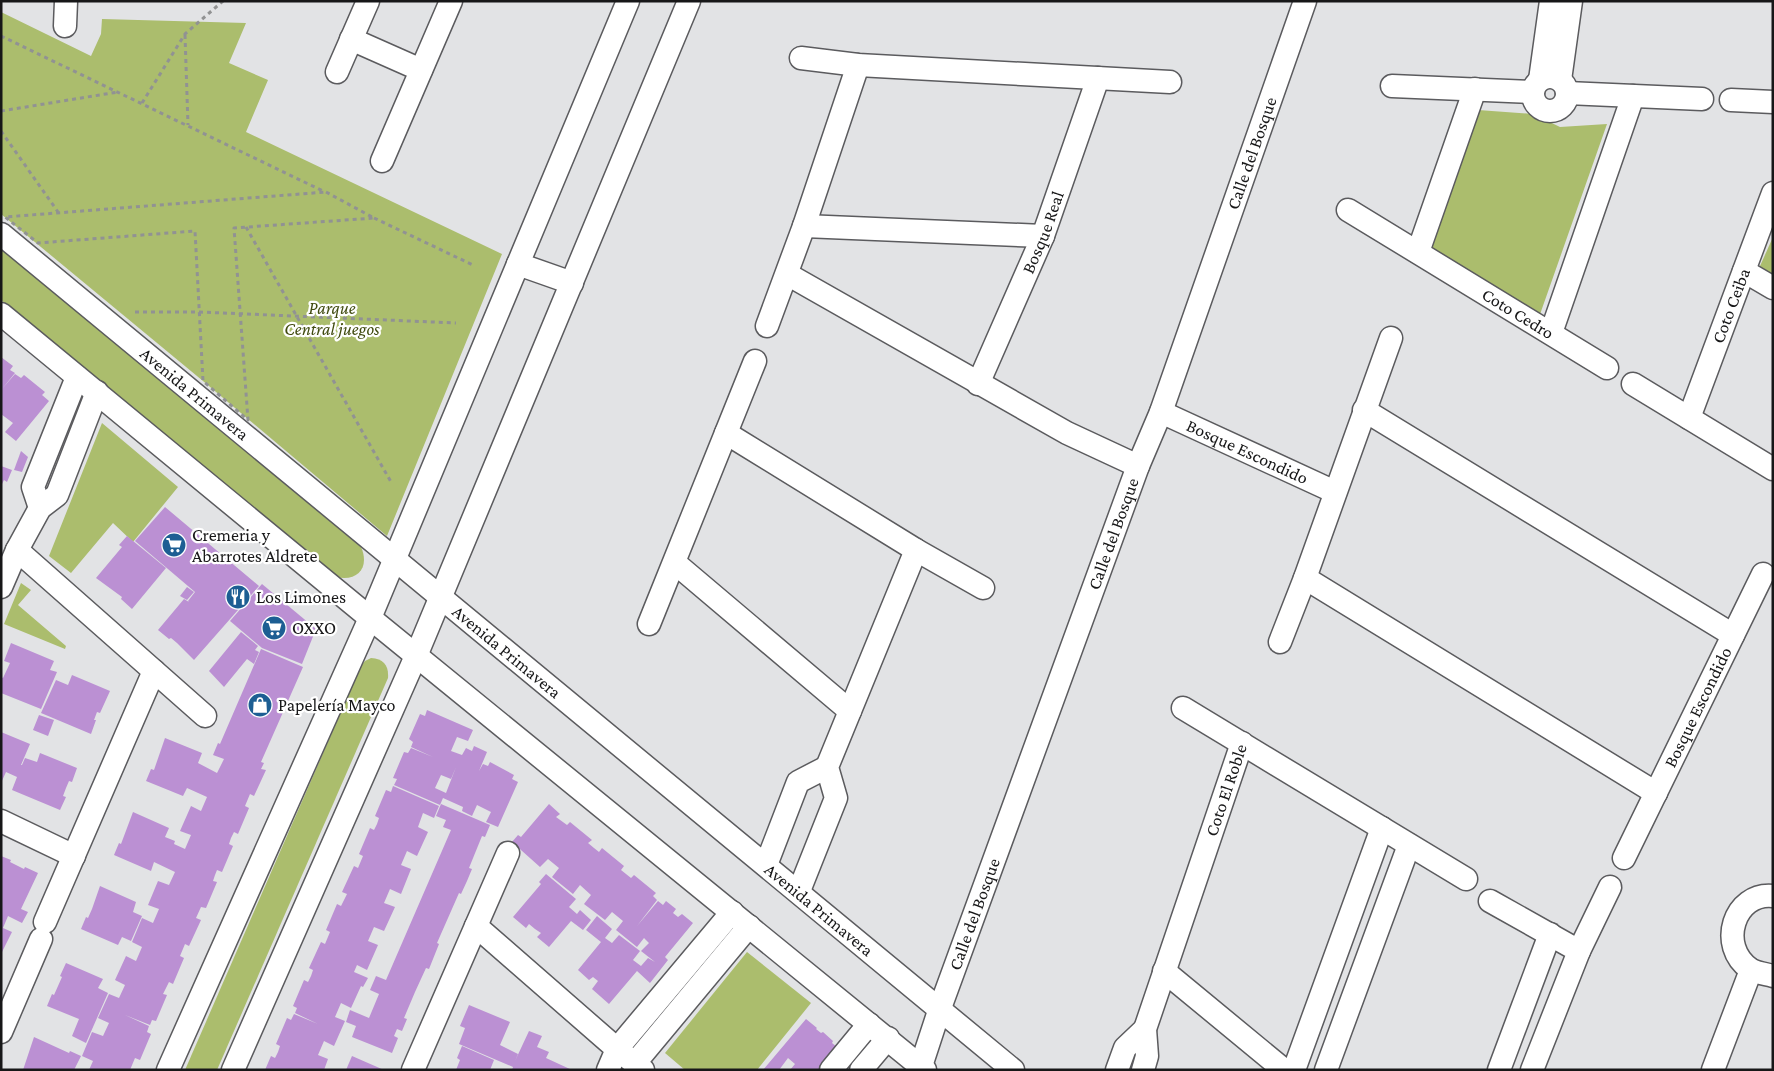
<svg xmlns="http://www.w3.org/2000/svg" width="1774" height="1071" viewBox="0 0 1774 1071" font-family="'Crimson Pro',serif">
<style>
.green{fill:#abbd6d}
.building{fill:#bb90d3;fill-rule:evenodd}
.lines{fill:none;stroke-linecap:round;stroke-linejoin:round}
.minor-casing{stroke:#5b5b5e;stroke-width:25}
.path{stroke:#919293;stroke-width:3;stroke-dasharray:4 4;stroke-linecap:butt}
.minor{stroke:#fff;stroke-width:22}
.labels{text-anchor:middle;stroke-width:4.5;stroke-linejoin:round;paint-order:stroke}
.street-label{font-size:18px;fill:#171718;stroke:#fff}
.park-label{font-size:18px;font-style:italic;fill:#414b10;stroke:#fff}
.poi-label{font-size:18px;fill:#171718;stroke:#fff;text-anchor:start}
</style>
<rect width="100%" height="100%" fill="#e2e3e5"/>
<!-- green -->
<g class="green">
<path d="M1,12L91,56L101,34L102,19L246,23L229,63L268,80L246,132L502,254L387,536L203,381L1,214Z"/>
<path d="M1478,110L1533,114L1560,127L1607,124L1538,320L1423,258Z"/>
<path d="M1773,237V284L1756,275Z"/>
<path d="M1,249L361,547C370,567 358,582 336,577L1,300Z"/>
<path d="M102,423L178,487L133,542L113,523L71,573L49,556Z"/>
<path d="M21,583L31,590L18,605L66,646L65,649L4,624Z"/>
<path d="M371,658C384,659 389,666 388,678L217,1070H185L361,666L365,661Z"/>
<path d="M747,952L811,1003L757,1070H685L665,1053Z"/>
</g>
<!-- building -->
<g class="building">
<path d="M1,357L13,366L10,370L15,373L2,389L15,374L21,378L24,375L45,392L42,395L49,401L16,441L5,432L13,423L1,414Z"/>
<path d="M21,451L28,457L22,472L14,470Z"/>
<path d="M1,466L12,470L7,482L4,480L1,486Z"/>
<path d="M165,507L259,586L194,660L177,643L171,638L169,639L158,630L184,599L189,602L188,601L195,592L135,541Z"/>
<path d="M127,536L166,568L132,609L121,599L122,597L96,578L122,547L119,545Z"/>
<path d="M262,584L316,629L302,664L262,648L230,621Z"/>
<path d="M187,587L194,592L187,600L180,596Z"/>
<path d="M241,632L258,646L255,650L259,652L254,664L247,659L224,687L209,671Z"/>
<path d="M11,643L54,661L50,670L57,672L41,709L1,693V677L3,678L10,663L4,661Z"/>
<path d="M261,649L303,667L261,762L264,763L261,769L266,770L254,796L250,794L245,806L249,808L238,834L234,832L231,838L229,844L233,846L222,872L217,870L215,875L213,881L217,882L206,908L201,907L196,918L201,920L189,946L185,944L180,956L184,958L173,984L169,982L163,994L167,995L156,1021L152,1020L150,1025L125,1015L149,1026L147,1032L151,1034L140,1060L135,1058L130,1070H89L93,1061L82,1056L92,1032L103,1036L109,1023L98,1018L109,994L119,998L125,985L115,980L126,956L136,961L142,947L132,942L142,918L153,923L159,909L148,905L158,881L169,885L175,872L154,862L151,871L114,855L119,843L121,844L133,812L169,828L165,837L175,841L174,844L185,849L191,835L180,831L191,806L201,811L207,797L187,788L183,796L146,781L151,769L154,770L165,738L202,753L198,763L217,773L224,759L213,755L218,743L220,744Z"/>
<path d="M72,675L110,691L100,713L97,712L94,720H96L91,734L41,713L56,680L68,685Z"/>
<path d="M427,710L473,730L468,741L457,737L451,751L462,755L466,748L472,751L474,746L487,752L479,771L483,764L488,766L490,762L514,775L512,779L518,782L498,827L486,822L491,812L477,805L472,816L462,811L463,807L443,798L440,805L394,785L397,779L393,778L404,752L408,753L411,748L433,757L411,747L413,742L409,739L420,714L425,716ZM456,767L446,793L435,788L441,775L451,779Z"/>
<path d="M39,715L54,720L48,736L33,730Z"/>
<path d="M1,732L30,744L21,765H22L25,758L37,762L40,753L77,768L72,782L69,781L66,788L63,796L66,797L60,810L12,790L17,777L6,772L1,783Z"/>
<path d="M393,786L439,806L434,818L423,813L418,827L428,832L417,856L407,851L401,865L411,869L401,894L390,889L384,903L395,907L384,931L374,927L368,941L378,945L367,970L357,965L354,972L368,978L363,987L361,986L351,1008L341,1003L335,1017L345,1021L334,1046L324,1041L318,1055L328,1059L324,1070H265L271,1056L275,1058L278,1052L280,1046L276,1044L287,1018L291,1020L294,1014L318,1024L295,1013L297,1008L293,1006L304,980L308,982L311,976L313,970L309,968L321,942L325,944L330,932L326,930L337,904L341,906L347,894L342,892L354,866L358,868L363,856L359,854L370,828L374,830L377,824L401,835L377,824L379,818L375,816L386,790L391,792Z"/>
<path d="M441,804L490,825L485,837L482,836L469,868L472,869L467,881L461,894L459,893L437,943L439,944L429,969L426,968L415,992L404,1018L407,1019L402,1031L397,1029L394,1036L398,1038L392,1053L352,1037L356,1026L346,1022L350,1010L369,1018L379,994L370,990L376,976L386,980L451,830L443,827L446,820L436,816Z"/>
<path d="M549,804L560,814L556,817L567,825L570,822L592,840L588,843L594,848L599,852L602,848L624,866L621,870L631,878L634,875L656,893L653,896L657,900L637,926L658,901L663,905L666,901L676,909L673,913L678,917L682,914L693,923L665,957L668,960L650,983L637,971L609,1004L592,989L598,981L593,977L589,980L578,970L601,942L586,930L597,916L612,929L605,938L612,943L619,935L640,951L633,960L641,966L648,958L655,962L641,951L649,943L644,938L637,947L616,930L623,921L612,912L605,920L584,904L591,895L580,885L573,894L552,877L559,868L548,859L540,867L512,842L518,835L521,837Z"/>
<path d="M1,856L11,860L10,862L24,869L25,867L38,873L21,909L28,912L22,923L8,916L3,928L12,932L1,954Z"/>
<path d="M546,874L576,899L569,907L577,914L580,910L591,920L583,930L571,921L549,947L537,937L541,933L535,929L529,924L526,928L513,917L541,884L539,882Z"/>
<path d="M100,886L136,902L133,912L142,916L131,941L122,937L118,945L81,929L86,917L88,918L92,909Z"/>
<path d="M66,963L103,979L98,988L108,993L86,1043L72,1036L79,1019L47,1006L52,994L54,995L62,977L60,976Z"/>
<path d="M469,1005L510,1022L500,1045L518,1054L515,1061L529,1031L542,1036L537,1047L549,1052L546,1058L572,1070H512L513,1067L459,1044L465,1028L460,1026Z"/>
<path d="M806,1019L817,1028L816,1029L821,1033L823,1032L833,1041L832,1043L837,1047L818,1070H790L795,1064L788,1058L779,1070H763Z"/>
<path d="M34,1037L69,1053L70,1051L81,1056L74,1070H23Z"/>
<path d="M462,1046L494,1060L490,1070H456L460,1060L457,1058Z"/>
<path d="M352,1056L384,1070H346Z"/>
</g>
<g class="lines">
<defs>
<g id="minor">
<path d="M65,26L66,1"/>
<path d="M351,39L421,70"/>
<path d="M801,58L858,65L1170,82"/>
<path d="M337,72L368,1"/>
<circle cx="1550" cy="94" r="17"/>
<path d="M1540,80L1551,1"/>
<path d="M1560,80L1571,1"/>
<path d="M1392,86L1533,92"/>
<path d="M1567,93L1702,99"/>
<path d="M1731,100L1773,102"/>
<path d="M382,161L451,1"/>
<path id="s1" d="M1348,210L1607,368"/>
<path d="M804,226L1043,236"/>
<path id="s2" d="M1,234L1013,1070"/>
<path d="M1418,252L1475,89"/>
<path d="M518,264L572,283"/>
<path d="M1744,271L1773,288"/>
<path d="M787,274L1067,433L1138,466"/>
<path d="M1,314L370,618L925,1070"/>
<path d="M767,326L804,226L858,65"/>
<path d="M1551,333L1633,96"/>
<path id="s3" d="M978,384L1043,236L1098,78"/>
<path d="M1633,384L1773,469"/>
<path d="M1364,410L1733,635"/>
<path id="s4" d="M1161,412L1335,492"/>
<path id="s5" d="M1689,418L1773,193"/>
<path d="M726,433L916,550L983,588"/>
<path d="M40,508L33,487L77,377"/>
<path d="M17,550L205,716"/>
<path d="M675,563L850,711"/>
<path d="M1305,578L1656,793"/>
<path d="M1,587L17,550L40,508L57,495L97,392"/>
<path d="M649,624L755,361"/>
<path d="M1280,642L1305,578L1391,338"/>
<path d="M1183,708L1466,879"/>
<path d="M1,821L74,856"/>
<path id="s6" d="M1624,858L1763,574"/>
<path d="M766,865L798,782L827,767"/>
<path d="M799,891L836,798L827,767L916,550"/>
<path d="M1773,896C1734,892 1717,946 1750,969C1756,973 1766,974 1773,976"/>
<path d="M1490,901L1579,951L1532,1070"/>
<path d="M45,922L154,671"/>
<path d="M476,926L617,1049L643,1070"/>
<path d="M1579,951L1610,887"/>
<path d="M1164,971L1284,1070"/>
<path d="M1,1032L41,939"/>
<path d="M635,1063L749,926"/>
<path id="s7" d="M921,1066L940,1008L1138,466L1161,412L1305,1"/>
<path d="M168,1070L370,618L628,1"/>
<path d="M233,1070L416,656L689,1"/>
<path d="M413,1070L508,853"/>
<path d="M608,1070L617,1049L732,912"/>
<path d="M831,1070L869,1024"/>
<path d="M861,1070L888,1038"/>
<path d="M1117,1070L1125,1048L1145,1029"/>
<path id="s8" d="M1143,1070L1147,1056L1145,1029L1242,743"/>
<path d="M1294,1070L1382,828"/>
<path d="M1326,1070L1409,845"/>
<path d="M1499,1070L1550,934"/>
<path d="M1713,1070L1751,970"/>
</g>
</defs>
<!-- minor casing -->
<use href="#minor" class="minor-casing"/>
<!-- path -->
<g class="path">
<path d="M185,35L188,125"/>
<path d="M1,36L325,192"/>
<path d="M142,103L185,34L223,1"/>
<path d="M1,111L118,92"/>
<path d="M1,131L58,212"/>
<path d="M326,192L374,218L234,228L248,420L203,381L195,231L38,243L5,217Z"/>
<path d="M374,218L475,266"/>
<path d="M246,227L391,482"/>
<path d="M135,312H200L456,323"/>
</g>
<!-- minor -->
<use href="#minor" class="minor"/>
</g>
<!-- icons -->
<defs>
<symbol id="supermarket-disc" viewBox="-11 -11 22 22"><circle r="9.5" fill="#1d5e93" stroke="#fff"/><path d="M-6-5.5h2.5l.6 2H6L4.5 2H-2.5L-4.4-4H-6ZM-1.5 3.2a1.3 1.3 0 1 0 .1 0ZM3 3.2a1.3 1.3 0 1 0 .1 0Z" fill="#fff"/></symbol>
<symbol id="restaurant-disc" viewBox="-11 -11 22 22"><circle r="9.5" fill="#1d5e93" stroke="#fff"/><path d="M-5-6h1v4h1v-4h1v4h1v-4h1v5L-1.5 .5V6h-2V.5L-5-1ZM5-6V6H3V1.5H1.5Q1.5-4 5-6Z" fill="#fff"/></symbol>
<symbol id="shop-disc" viewBox="-11 -11 22 22"><circle r="9.5" fill="#1d5e93" stroke="#fff"/><path d="M-5-2.5h2.3a2.7 3.5 0 0 1 5.4 0H5L5.5 6h-11ZM-1.5-2.5h3a1.5 2.3 0 0 0-3 0Z" fill="#fff"/></symbol>
</defs>
<g fill-rule="evenodd">
<use href="#supermarket-disc" x="160" y="531" width="28" height="28"/>
<use href="#restaurant-disc" x="224" y="583" width="28" height="28"/>
<use href="#supermarket-disc" x="260" y="614" width="28" height="28"/>
<use href="#shop-disc" x="246" y="691" width="28" height="28"/>
</g>
<g class="labels">
<!-- street labels -->
<g class="street-label">
<text dy="6" stroke="none"><textPath href="#s7" startOffset="971">Calle del Bosque</textPath></text>
<text dy="6" stroke="none"><textPath href="#s3" startOffset="165">Bosque Real</textPath></text>
<text dy="6" stroke="none"><textPath href="#s1" startOffset="199">Coto Cedro</textPath></text>
<text dy="6" stroke="none"><textPath href="#s5" startOffset="120">Coto Ceiba</textPath></text>
<text dy="6" stroke="none"><textPath href="#s2" startOffset="251">Avenida Primavera</textPath></text>
<text dy="6" stroke="none"><textPath href="#s4" startOffset="95">Bosque Escondido</textPath></text>
<text dy="6" stroke="none"><textPath href="#s7" startOffset="566">Calle del Bosque</textPath></text>
<text dy="6" stroke="none"><textPath href="#s2" startOffset="656">Avenida Primavera</textPath></text>
<text dy="6" stroke="none"><textPath href="#s6" startOffset="168">Bosque Escondido</textPath></text>
<text dy="6" stroke="none"><textPath href="#s8" startOffset="294">Coto El Roble</textPath></text>
<text dy="6" stroke="none"><textPath href="#s2" startOffset="1061">Avenida Primavera</textPath></text>
<text dy="6" stroke="none"><textPath href="#s7" startOffset="161">Calle del Bosque</textPath></text>
</g>
<!-- park labels -->
<g class="park-label">
<text x="332" y="314">Parque<tspan x="332" dy="21">Central juegos</tspan></text>
</g>
<!-- poi labels -->
<g class="poi-label">
<text x="192" y="541">Cremeria y<tspan x="192" dy="21">Abarrotes Aldrete</tspan></text>
<text x="256" y="603">Los Limones</text>
<text x="292" y="634">OXXO</text>
<text x="278" y="711">Papelería Mayco</text>
</g>
</g>
<!-- border -->
<rect width="1774" height="1071" fill="none" stroke="#171718" stroke-width="5"/>
</svg>
